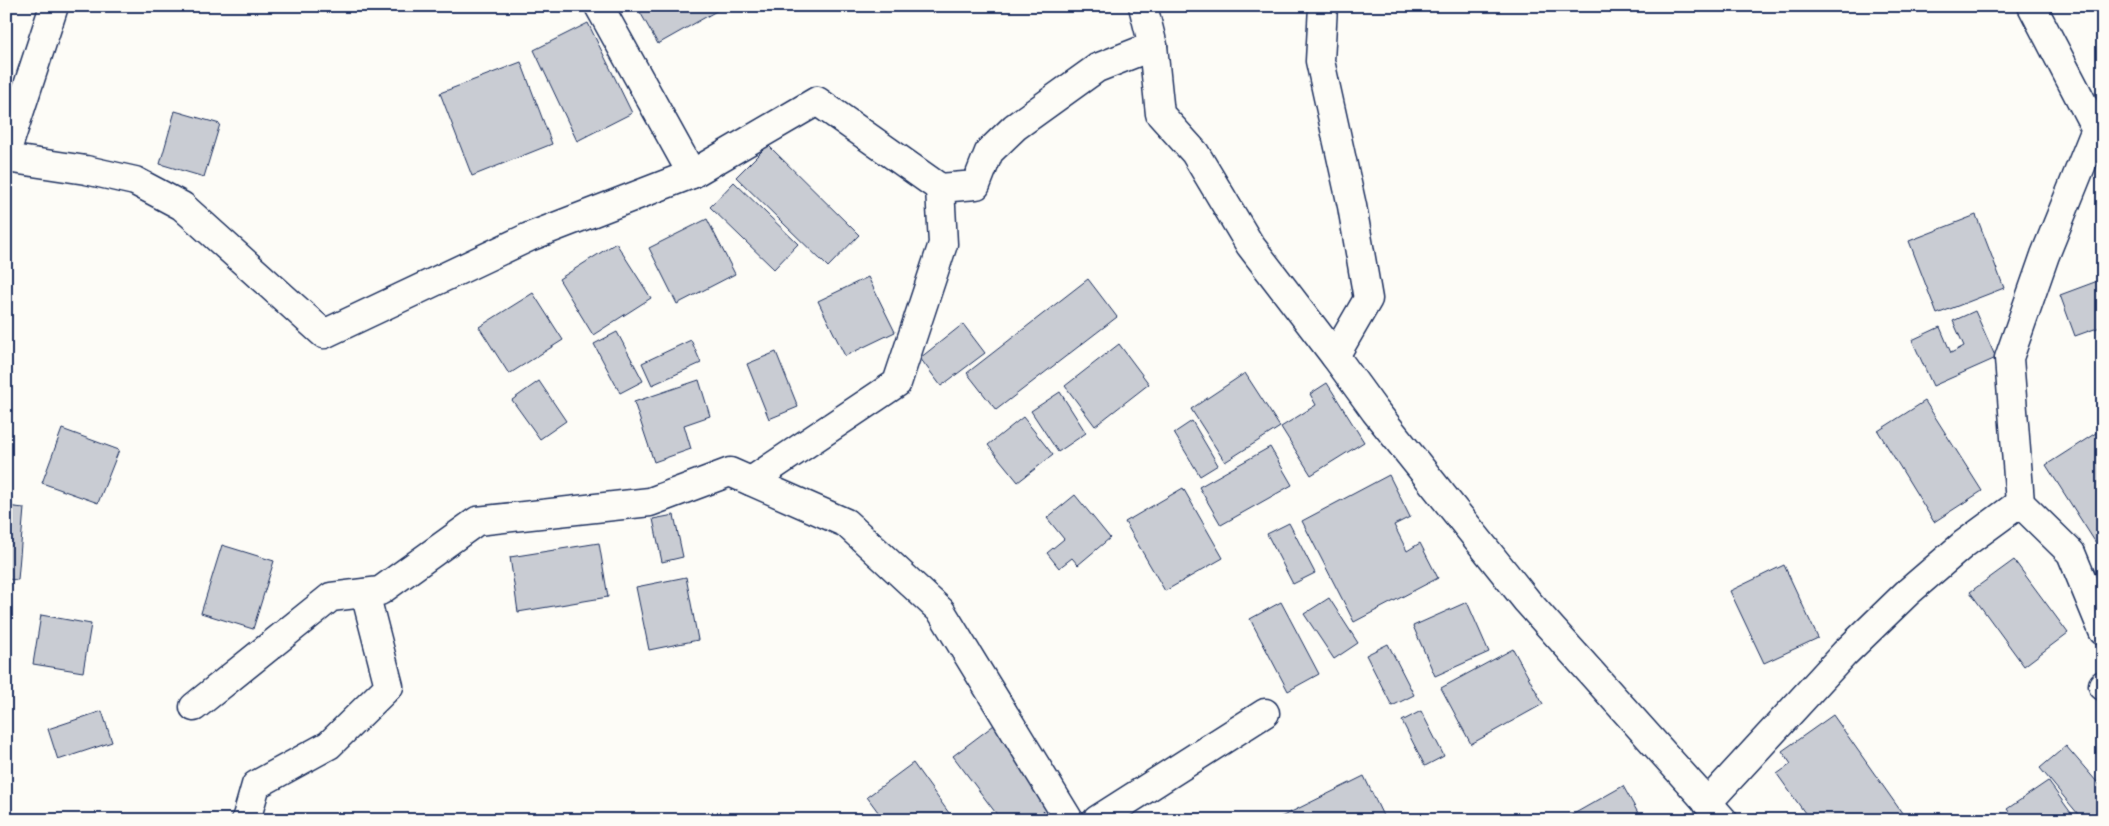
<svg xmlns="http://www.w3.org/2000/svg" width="2109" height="826" viewBox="0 0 2109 826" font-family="Dekko,sans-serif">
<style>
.building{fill:#c9ccd3;stroke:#1b2f5e}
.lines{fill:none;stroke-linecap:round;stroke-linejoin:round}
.minor-casing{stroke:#1b2f5e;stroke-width:31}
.minor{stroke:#fdfcf7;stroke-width:28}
</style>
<rect width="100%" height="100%" fill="#fdfcf7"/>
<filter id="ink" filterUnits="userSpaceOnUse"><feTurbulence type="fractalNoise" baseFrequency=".02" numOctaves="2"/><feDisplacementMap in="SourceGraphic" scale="10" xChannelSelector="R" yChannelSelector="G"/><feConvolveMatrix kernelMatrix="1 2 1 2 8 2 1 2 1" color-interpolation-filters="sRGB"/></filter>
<g filter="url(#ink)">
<!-- building -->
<g class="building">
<path d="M650,6H718L720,9L658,44L640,12Z"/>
<path d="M588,23L632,113L577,141L534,50Z"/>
<path d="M521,62L552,144L472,176L440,93Z"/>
<path d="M175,111L220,124L204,177L160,164Z"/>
<path d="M768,145L859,235L828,267L736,177Z"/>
<path d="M734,182L798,244L774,269L710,207Z"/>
<path d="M1976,215L2004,288L1937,314L1909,241Z"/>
<path d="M707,219L735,274L677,304L649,248Z"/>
<path d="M616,243L651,298L593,335L559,279Z"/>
<path d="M868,277L895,332L845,356L818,301Z"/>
<path d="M1088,279L1117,317L996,410L967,373Z"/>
<path d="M2103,279V326L2075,336L2060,295Z"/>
<path d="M533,293L563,340L509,374L479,327Z"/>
<path d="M1975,311L1996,358L1933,386L1912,340L1940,327L1951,353L1964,346L1953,321Z"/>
<path d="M963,324L985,353L941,386L920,358Z"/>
<path d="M617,332L643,381L620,393L594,344Z"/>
<path d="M691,340L701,363L652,385L642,363Z"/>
<path d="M1119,344L1149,384L1095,426L1065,386Z"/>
<path d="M776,352L798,407L769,419L747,364Z"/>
<path d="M1245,373L1280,427L1225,462L1191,409Z"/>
<path d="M699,380L710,416L684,425L691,449L654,462L634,402Z"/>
<path d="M539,381L566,421L540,439L512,400Z"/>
<path d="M1327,383L1364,442L1311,475L1281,427L1316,405L1310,394Z"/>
<path d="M1060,392L1086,433L1058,452L1031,411Z"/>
<path d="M1925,401L1982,491L1934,522L1878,431Z"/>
<path d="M1023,417L1053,455L1018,482L988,445Z"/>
<path d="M1192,421L1218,465L1200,476L1174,433Z"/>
<path d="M62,429L119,450L98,503L42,483Z"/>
<path d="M2099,431L2103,437V554L2046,465Z"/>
<path d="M1270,447L1292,485L1221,525L1199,487Z"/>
<path d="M1389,475L1410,517L1394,525L1407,551L1420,543L1438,578L1354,622L1302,521Z"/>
<path d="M1183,488L1223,558L1165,591L1125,522Z"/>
<path d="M1075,495L1110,538L1078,565L1072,558L1059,568L1047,553L1064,539L1047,518Z"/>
<path d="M6,506L24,508L18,580L6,579Z"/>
<path d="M674,515L683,557L662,562L653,519Z"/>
<path d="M1289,523L1315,573L1293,584L1267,534Z"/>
<path d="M599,543L608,597L518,612L510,557Z"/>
<path d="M222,545L274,561L253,629L201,613Z"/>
<path d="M2014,560L2068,633L2024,666L1970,592Z"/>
<path d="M1784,565L1818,638L1764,663L1730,591Z"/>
<path d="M686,577L698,640L649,650L636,587Z"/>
<path d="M1329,598L1358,643L1334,659L1304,614Z"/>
<path d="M1281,602L1319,674L1288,691L1250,619Z"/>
<path d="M1467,602L1489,652L1435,676L1413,626Z"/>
<path d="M41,615L91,624L83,672L33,664Z"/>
<path d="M1388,644L1414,695L1392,706L1366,655Z"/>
<path d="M1513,649L1543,704L1471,744L1441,688Z"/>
<path d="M102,711L112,742L58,760L48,729Z"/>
<path d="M1421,711L1444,756L1425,766L1402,721Z"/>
<path d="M1833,715L1907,820H1810L1777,774L1791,764L1782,751Z"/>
<path d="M994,725L1054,803L1033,820H1001L953,756Z"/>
<path d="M2066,746L2103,789V815L2097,820H2083L2040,768Z"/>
<path d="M913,763L954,820H884L867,797Z"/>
<path d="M1364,776L1385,820H1275Z"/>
<path d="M2048,781L2076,820H2015L2007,809Z"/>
<path d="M1623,786L1642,820H1563Z"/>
</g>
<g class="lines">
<defs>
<g id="minor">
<path d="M599,6L692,174"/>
<path d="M1143,6L1153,46L1160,114L1195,153L1250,245L1335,356"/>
<path d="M1323,6L1320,61L1352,206L1368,299L1335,356L1375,411L1527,601L1723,820"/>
<path d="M2032,6L2096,129L2045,255L2009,358L2020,503L2071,553L2103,631"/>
<path d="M6,153L54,6"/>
<path d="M6,158L86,170L135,181L182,206L324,334L529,237L692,174L817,101L940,188L976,185L989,152L1015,127L1097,68L1153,46"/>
<path d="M751,481L897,383L943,244L940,188"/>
<path d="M2103,685V686"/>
<path d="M194,707L331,597L380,591L477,521L650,502L730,472L846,523L941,611L1069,820"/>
<path d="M1707,803L1845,653L1907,593L1964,544L2020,503"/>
<path d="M246,820L256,785L329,745L389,686L365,593"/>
<path d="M1097,820L1265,713"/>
</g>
</defs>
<!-- minor casing -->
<use href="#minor" class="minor-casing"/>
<!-- minor -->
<use href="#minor" class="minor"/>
</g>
</g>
<!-- margin -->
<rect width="2109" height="826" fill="none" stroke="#fdfcf7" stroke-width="25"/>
<rect x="12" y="12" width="2084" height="801" fill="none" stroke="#1b2f5e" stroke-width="2" filter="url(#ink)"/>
</svg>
